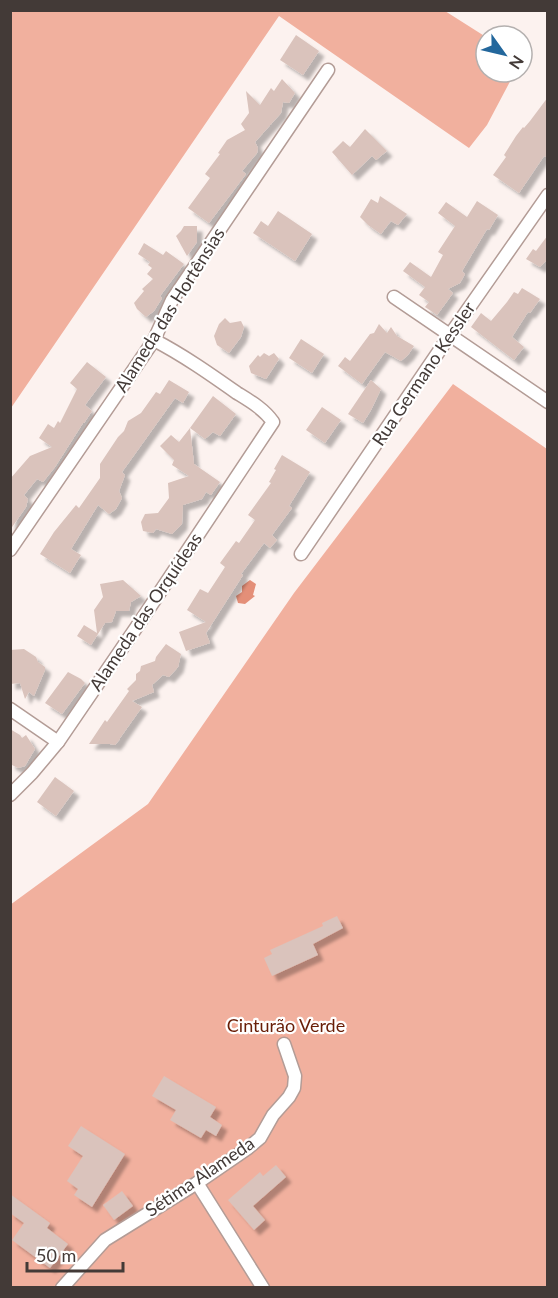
<svg xmlns="http://www.w3.org/2000/svg" width="558" height="1298" viewBox="0 0 558 1298" font-family="Lato,sans-serif">
<style>
.green{fill:#f1b09e}
.water{fill:#e48f78}
.building{fill:#dac3bc;filter:url(#shadow)}
.lines{fill:none;stroke-linecap:round;stroke-linejoin:round}
.street-casing{stroke:#b39c96;stroke-width:15}
.street{stroke:#fff;stroke-width:12}
.labels{text-anchor:middle;stroke-width:4.5;stroke-linejoin:round;paint-order:stroke}
.street-label{font-size:18px;fill:#433a37;stroke:#fff}
.park-label{font-size:18px;fill:#681d06;stroke:#fff}
</style>
<defs>
<filter id="shadow"><feDropShadow dx="5.5" dy="5.5" stdDeviation="1.5" flood-color="#0004"/></filter>
</defs>
<rect width="100%" height="100%" fill="#fcf2ef"/>
<!-- green -->
<g class="green">
<path d="M14,10L445,11L486,37V72H515L487,125L469,148L279,16L11,408L10,15Z"/>
<path d="M453,384L547,449V1287H11L10,905L148,804L294,593Z"/>
</g>
<!-- water -->
<path class="water" d="M250,580L256,584L253,595L255,596L245,604L238,603L236,596L242,592V586Z"/>
<!-- building -->
<g class="building">
<path d="M296,35L319,51L303,75L280,60Z"/>
<path d="M282,79L295,93L289,103L283,102L281,113L255,142L258,148L257,153L242,171L246,174L209,223L188,208L210,178L205,174L220,154L218,153L227,140L245,130L241,124L249,113L246,91L260,105L271,88L274,91Z"/>
<path d="M548,97V158L544,156L519,193L493,175L506,157L504,155L516,136L523,127L524,128L530,121Z"/>
<path d="M365,129L387,151L376,160L372,156L352,175L332,152L343,141L350,147Z"/>
<path d="M380,196L407,214L398,225L391,221L381,234L368,225L360,217L371,199L378,203Z"/>
<path d="M477,201L498,215L489,230L487,229L462,271L465,274L460,283L448,289L453,293L437,315L425,307L429,302L419,295L425,287L403,271L410,262L431,277L443,255L438,252L455,226L438,213L446,202L467,217Z"/>
<path d="M278,211L312,234L295,261L253,233L261,221L268,226Z"/>
<path d="M184,226H197V242L187,256L176,236L181,231Z"/>
<path d="M548,235V259L540,267L526,259L533,249L536,251Z"/>
<path d="M144,243L163,255L166,251L184,264L160,296L162,298L154,311L146,317L137,309L134,303L144,291L142,289L153,279L147,274L152,268L148,265L150,262L138,254Z"/>
<path d="M522,288L540,299L530,313L528,312L512,337L524,347L514,360L471,327L481,313L491,321L507,302L514,292L518,294Z"/>
<path d="M225,318L230,323L241,321L244,327L241,337L229,353L217,345L214,336L219,324Z"/>
<path d="M379,324L387,333L391,327L397,336L414,346L408,355L401,361L385,352L362,384L338,366L345,357L350,361L370,334L374,333Z"/>
<path d="M301,339L324,354L312,373L289,358Z"/>
<path d="M264,353L269,356L274,353L279,359L266,379L251,373L249,366L258,355L260,357Z"/>
<path d="M87,362L106,377L85,405L92,411L84,423H83L55,467L43,482L37,479L24,495L28,499L26,507L10,530V479L30,456L52,447L39,438L48,424L54,428L58,421L60,423L77,389L70,383Z"/>
<path d="M169,380L189,392L183,403L175,398L122,472L125,475L119,491L122,498L116,509L109,514L98,505L71,549L81,555L70,573L40,554L54,532L76,505L79,508L100,478V464L118,437L124,431L128,421L141,413L156,392L160,394Z"/>
<path d="M371,380L381,389L371,410L363,423L348,414Z"/>
<path d="M213,396L236,414L220,436L213,432L205,439L190,428Z"/>
<path d="M322,407L341,420L325,443L306,430Z"/>
<path d="M190,428L194,464L220,482L211,495L206,492L202,499L183,505L182,524L172,534L156,529L153,533L143,531L141,522L145,514L158,513L169,498L168,483L189,476L172,465L174,460L160,446L171,435L179,442Z"/>
<path d="M282,455L310,472L289,506L292,508L272,535L277,540L270,548L264,543L241,574L243,575L206,633L210,643L186,651L179,632L206,622L187,610L200,589L208,593L225,567L220,563L236,541L239,543L255,520L248,515L271,483L269,482L276,470L274,469Z"/>
<path d="M123,580L141,596L131,602L129,611H116L112,622L105,623L91,645L77,636L84,625L97,633L94,610L103,597L100,584Z"/>
<path d="M166,644L181,654L178,667L169,677L163,675L152,685L154,692L132,701L142,707L120,738V739L115,745L110,744H89L105,720L107,722L129,691L127,689L136,680V674L140,671L141,666L155,661L156,657Z"/>
<path d="M24,649L36,657L38,662L45,667V670L34,696L29,692L25,699L20,683L10,684V650Z"/>
<path d="M68,672L81,679L85,683L62,714L45,703Z"/>
<path d="M10,729L20,735L22,738L26,735L35,749L25,766L18,768L10,764Z"/>
<path d="M55,777L74,791L56,816L37,802Z"/>
<path d="M337,916L343,928L313,944L318,955L272,976L264,958L272,954L270,950L323,926L322,923Z"/>
<path d="M164,1076L216,1107L210,1117L222,1125L216,1136L206,1130L201,1138L170,1120L176,1110L152,1096Z"/>
<path d="M81,1126L125,1154L92,1207L74,1195L78,1189L67,1181L83,1156L68,1146Z"/>
<path d="M276,1165L286,1177L253,1206L265,1220L254,1230L228,1200L260,1172L263,1176Z"/>
<path d="M122,1191L133,1206L114,1220L103,1205Z"/>
<path d="M10,1194L50,1223L47,1228L68,1244L50,1268L12,1240L24,1223L10,1213Z"/>
</g>
<g class="lines">
<defs>
<g id="street">
<path d="M394,297L548,402"/>
<path d="M10,550L154,340L172,300L328,70"/>
<path d="M301,554L450,335L548,195"/>
<path d="M10,709L58,742"/>
<path d="M10,795L32,773L58,742L140,622L273,422C264,409 250,401 237,393C210,374 183,355 154,340"/>
<path d="M197,1183L263,1288"/>
<path d="M62,1288L105,1240L197,1183L248,1148L260,1138L273,1115L289,1097L294,1088L295,1076L284,1044"/>
</g>
</defs>
<!-- street casing -->
<use href="#street" class="street-casing"/>
<!-- street -->
<use href="#street" class="street"/>
</g>
<g class="labels">
<!-- street labels -->
<g class="street-label">
<text transform="translate(170 310) rotate(-58)" y="6">Alameda das Hortênsias</text>
<text transform="translate(424 374) rotate(-56)" y="6">Rua Germano Kessler</text>
<text transform="translate(146 612) rotate(-56)" y="6">Alameda das Orquídeas</text>
<text transform="translate(200 1177) rotate(-34)" y="6">Sétima Alameda</text>
</g>
<!-- park labels -->
<g class="park-label">
<text x="286" y="1032">Cinturão Verde</text>
</g>
</g>
<!-- border -->
<rect width="558" height="1298" fill="none" stroke="#433a37" stroke-width="24"/>
<!-- north arrow -->
<g transform="translate(504 54) rotate(124)"><circle r="28" fill="#ffffff" stroke="#b4b0af" stroke-width="1.5"/>
<path d="M0-4.5L10 22L0 15L-10 22Z" fill="#23679c"/>
<text y="-9" font-size="16" font-weight="bold" text-anchor="middle" fill="#433a37">N</text>
</g>
<!-- scale -->
<path d="M27 1262v9h96v-9" fill="none" stroke="#433a37" stroke-width="3"/>
<text x="36" y="1262" font-size="18" fill="#433a37" stroke="#ffffff" stroke-width="4.5" paint-order="stroke">50 m</text>
</svg>
